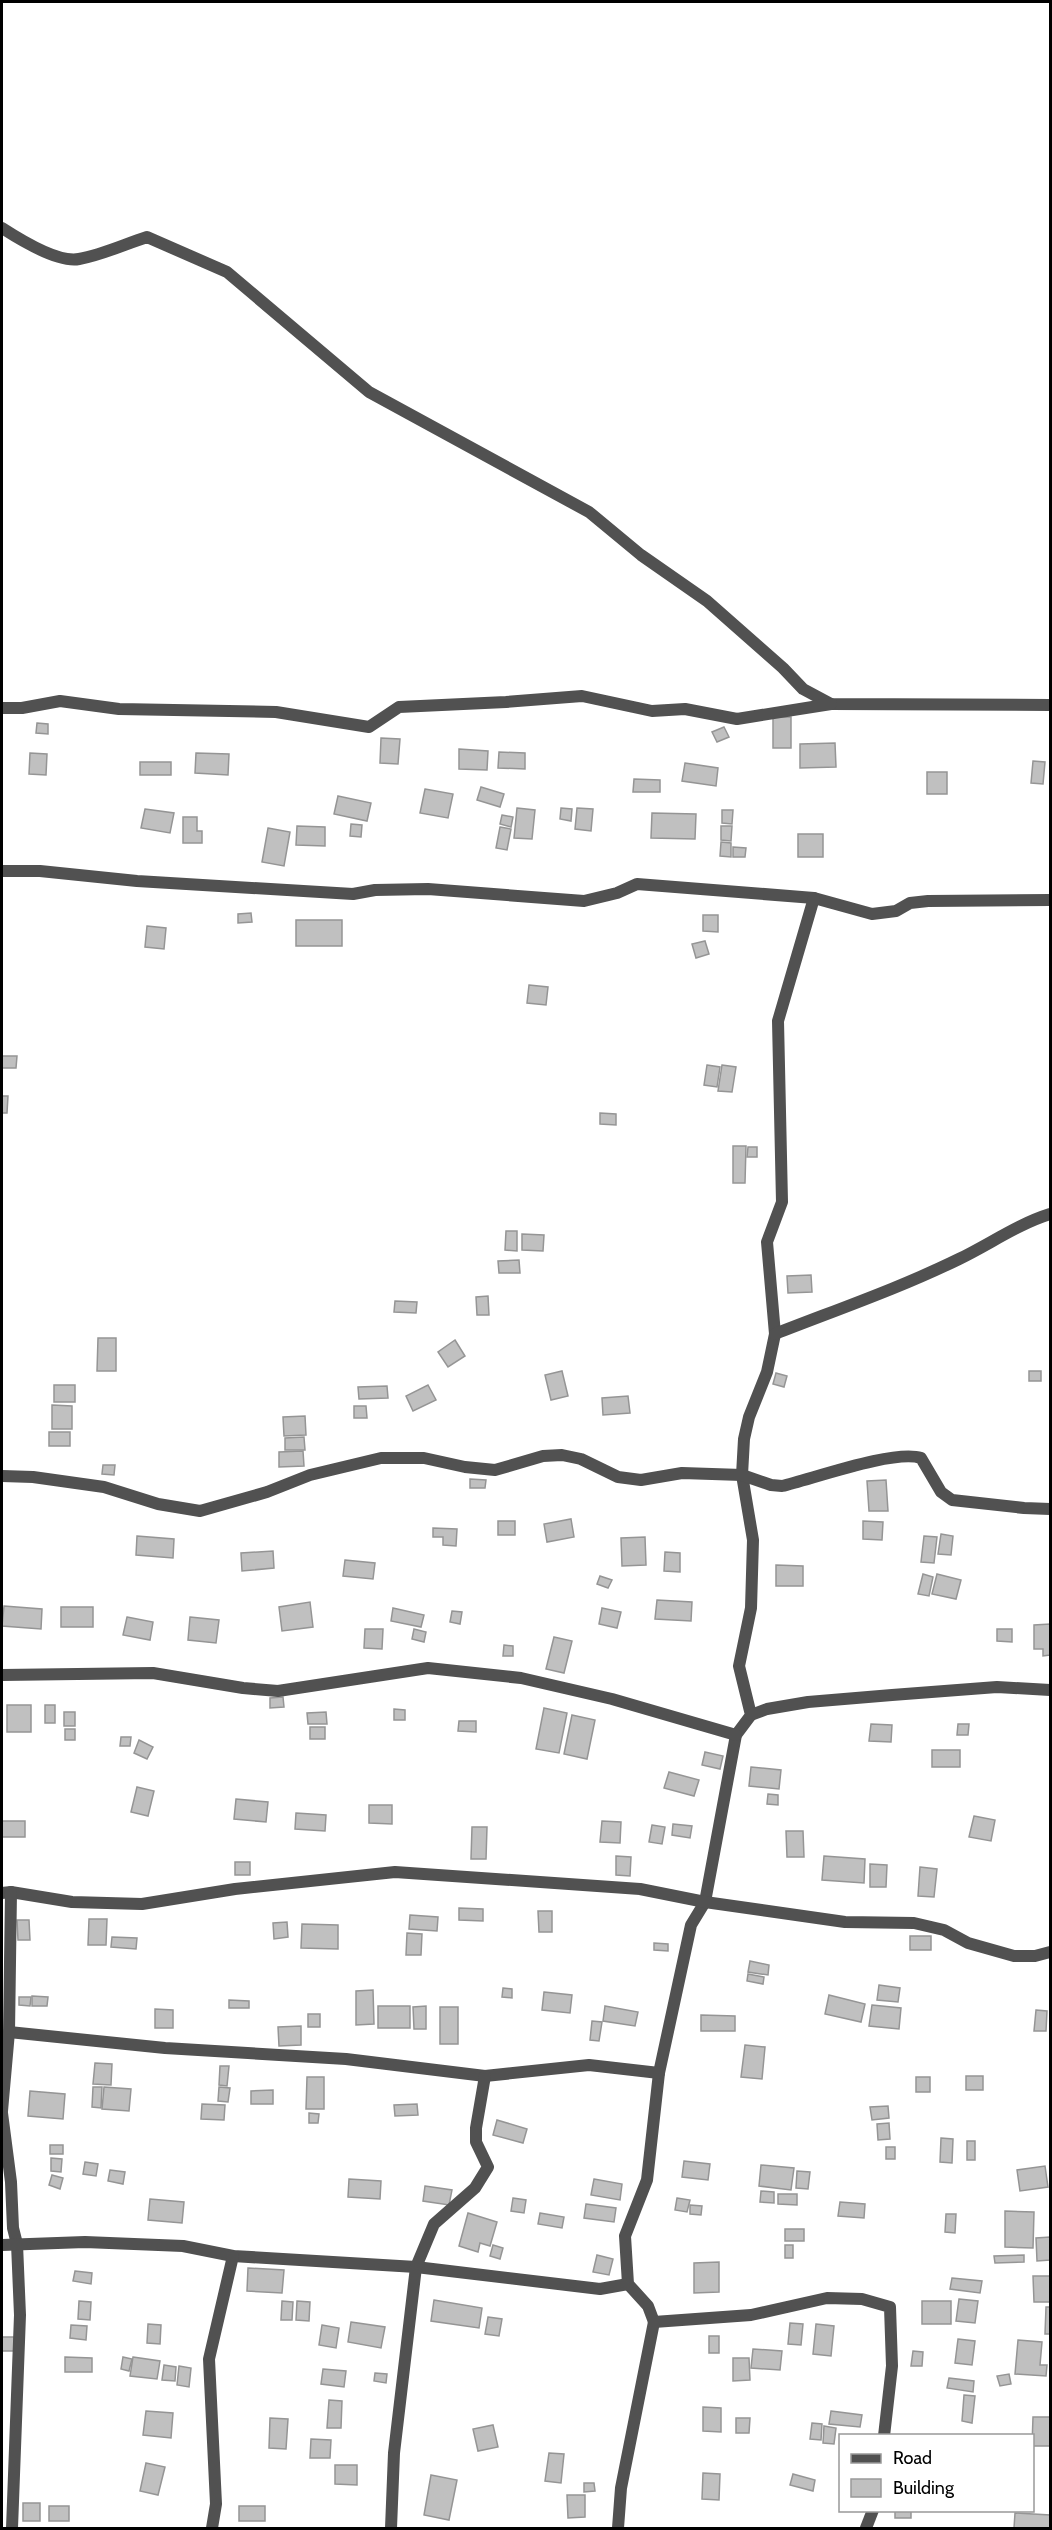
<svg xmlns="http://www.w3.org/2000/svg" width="1052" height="2530" viewBox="0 0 1052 2530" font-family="Cabin,sans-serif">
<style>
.building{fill:#c0c0c0;stroke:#959595;stroke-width:1.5}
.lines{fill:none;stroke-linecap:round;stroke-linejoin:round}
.street{stroke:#515151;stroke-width:12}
</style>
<rect width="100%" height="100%" fill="#fff"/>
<!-- building -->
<g class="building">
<rect x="773" y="717" width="18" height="31"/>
<path d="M37,723L48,724V734L36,733Z"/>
<path d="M724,727L729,737L717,742L712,732Z"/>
<path d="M381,738L400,739L398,764L380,763Z"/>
<path d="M835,743L836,767L800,768V744Z"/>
<path d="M459,749L488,751L487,770L459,769Z"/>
<path d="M499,752L525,753V769L498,768Z"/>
<path d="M30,753L47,754L46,775L29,774Z"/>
<path d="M196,753L229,754L228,775L195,773Z"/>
<path d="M1033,761L1045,762L1043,784L1031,783Z"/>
<rect x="140" y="762" width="31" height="13"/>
<path d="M685,763L718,768L716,786L682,781Z"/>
<rect x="927" y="772" width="20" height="22"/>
<path d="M634,779L660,780V792H633Z"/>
<path d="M481,787L504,794L500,807L477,800Z"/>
<path d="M425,789L453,794L448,818L420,813Z"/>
<path d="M338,796L371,803L367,821L334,814Z"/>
<path d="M517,808L535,810L532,839L514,838Z"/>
<path d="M561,808L572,809L571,821L560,819Z"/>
<path d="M577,808L593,809L591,831L575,829Z"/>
<path d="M145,809L174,813L170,833L141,828Z"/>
<path d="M722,810H733L732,824L722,823Z"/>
<path d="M652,813L696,814L695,839L651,838Z"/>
<path d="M502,815L513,817L511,827L500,824Z"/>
<path d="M183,817H197V831H202V843H183Z"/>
<path d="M351,824L362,825L361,837L350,836Z"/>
<path d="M297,826L325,827V846L296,845Z"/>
<path d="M721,826H732L731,841L721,840Z"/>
<path d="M500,827L511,829L507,850L496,848Z"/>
<path d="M268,828L290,832L284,866L262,862Z"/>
<rect x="798" y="834" width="25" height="23"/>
<path d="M721,842L731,843V857L720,856Z"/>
<path d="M733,847L746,848L745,857H733Z"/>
<path d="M251,913L252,922L238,923V914Z"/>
<path d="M703,915H718V932L703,931Z"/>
<rect x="296" y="920" width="46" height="26"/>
<path d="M147,926L166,928L164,949L145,947Z"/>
<path d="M705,941L709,954L696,958L692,944Z"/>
<path d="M529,985L548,987L546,1005L527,1003Z"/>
<path d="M2,1056H17L16,1068H2Z"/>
<path d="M707,1065L720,1067L717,1087L704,1085Z"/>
<path d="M722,1065L736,1067L732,1092L718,1091Z"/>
<path d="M2,1096H8L7,1113H2Z"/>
<path d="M600,1113L616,1114V1125L600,1124Z"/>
<path d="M733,1146H746L745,1183H733Z"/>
<path d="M748,1147H757V1157H747Z"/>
<path d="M506,1231H517V1251L505,1250Z"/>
<path d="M522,1234L544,1235L543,1251L522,1250Z"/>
<path d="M519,1260L520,1273H499L498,1261Z"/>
<path d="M811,1275L812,1292L788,1293L787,1276Z"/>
<path d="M488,1296L489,1315H477L476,1297Z"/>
<path d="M395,1301L417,1302L416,1313L394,1312Z"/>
<path d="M98,1338H116V1371H97Z"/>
<path d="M455,1340L465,1356L448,1367L438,1352Z"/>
<path d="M562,1371L568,1396L551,1400L545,1375Z"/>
<rect x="1029" y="1371" width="12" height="10"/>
<path d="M776,1373L787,1376L784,1387L773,1384Z"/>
<rect x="54" y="1385" width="21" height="17"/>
<path d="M428,1385L436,1400L413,1411L406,1396Z"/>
<path d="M387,1386L388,1398L359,1399L358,1387Z"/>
<path d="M628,1396L630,1413L603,1415L602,1398Z"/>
<path d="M52,1405L72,1406V1429H52Z"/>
<path d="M354,1406H366L367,1418H354Z"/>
<path d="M305,1416L306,1435L284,1436L283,1417Z"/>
<rect x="49" y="1432" width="21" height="14"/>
<path d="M304,1437L305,1450H285V1438Z"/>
<path d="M303,1451L304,1466L279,1467V1452Z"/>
<path d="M103,1465H115L114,1475L102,1474Z"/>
<path d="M470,1479L486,1480L485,1488H470Z"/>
<path d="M886,1480L888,1511H869L867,1481Z"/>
<path d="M571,1519L574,1537L547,1542L544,1524Z"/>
<rect x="498" y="1521" width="17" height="14"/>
<path d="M863,1521L883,1522L882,1540L863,1539Z"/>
<path d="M433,1528L457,1529L456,1546L443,1545V1537H433Z"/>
<path d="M941,1534L953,1536L951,1555L938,1554Z"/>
<path d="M137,1536L174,1539L173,1558L136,1555Z"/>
<path d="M924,1536L937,1537L934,1563L921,1562Z"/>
<path d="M645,1537L646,1565L622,1566L621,1538Z"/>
<path d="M273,1551L274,1568L242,1571L241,1553Z"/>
<path d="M665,1552L680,1553V1572L664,1571Z"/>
<path d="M345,1560L375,1563L373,1579L343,1576Z"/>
<path d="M776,1565L803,1566V1586H776Z"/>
<path d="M923,1574L933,1577L929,1596L918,1594Z"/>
<path d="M937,1574L961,1580L956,1599L932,1594Z"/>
<path d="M600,1576L612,1580L608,1588L597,1584Z"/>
<path d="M657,1600L692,1602L691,1621L655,1619Z"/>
<path d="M310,1602L313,1627L282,1631L279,1607Z"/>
<path d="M4,1606L42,1609L41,1629L2,1626Z"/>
<rect x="61" y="1607" width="32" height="20"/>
<path d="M393,1608L424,1615L421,1627L391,1621Z"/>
<path d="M602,1608L621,1612L617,1628L599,1624Z"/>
<path d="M452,1611L462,1612L460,1624L450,1622Z"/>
<path d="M127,1617L153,1622L150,1640L123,1635Z"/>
<path d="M190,1617L219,1620L216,1643L188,1640Z"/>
<path d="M1050,1624V1655L1043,1656V1649H1034V1625Z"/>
<path d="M365,1629H383L382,1649L364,1648Z"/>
<path d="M414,1629L426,1632L424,1642L412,1639Z"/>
<path d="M997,1629H1012V1642L997,1641Z"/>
<path d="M554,1637L572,1641L564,1673L546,1669Z"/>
<path d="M504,1645L513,1646V1656H503Z"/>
<path d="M283,1697L284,1707L270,1708V1698Z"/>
<rect x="7" y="1705" width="24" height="27"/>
<rect x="45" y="1705" width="10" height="18"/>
<path d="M544,1708L567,1713L559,1753L536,1749Z"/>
<path d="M394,1709L405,1710V1720H394Z"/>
<rect x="64" y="1712" width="11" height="14"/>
<path d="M326,1712L327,1724H308L307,1713Z"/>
<path d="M572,1715L595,1720L587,1759L564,1754Z"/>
<path d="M459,1721H476V1732L458,1731Z"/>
<path d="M871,1724L892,1725L891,1742L869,1741Z"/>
<path d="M958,1724H969L968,1735H957Z"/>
<rect x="310" y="1727" width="15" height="12"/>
<rect x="65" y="1729" width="10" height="11"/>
<path d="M121,1737H131L130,1746H120Z"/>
<path d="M139,1740L153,1747L147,1759L134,1753Z"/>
<rect x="932" y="1750" width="28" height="17"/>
<path d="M705,1752L723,1756L720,1769L702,1765Z"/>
<path d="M751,1767L781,1770L779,1789L749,1786Z"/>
<path d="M669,1772L699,1780L694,1796L664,1788Z"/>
<path d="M137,1787L154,1791L148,1816L131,1812Z"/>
<path d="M768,1794L778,1795V1805L767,1804Z"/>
<path d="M236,1799L268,1802L266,1822L234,1819Z"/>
<path d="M369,1805H392V1824L369,1823Z"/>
<path d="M296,1813L326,1815L325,1831L295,1829Z"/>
<path d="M974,1816L995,1820L991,1841L969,1837Z"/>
<rect x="2" y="1821" width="23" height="16"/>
<path d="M602,1821L621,1822L620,1843L600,1842Z"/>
<path d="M673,1824L692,1826L690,1838L672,1835Z"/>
<path d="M652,1825L665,1827L662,1844L649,1842Z"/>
<path d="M472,1827H487L486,1859H471Z"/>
<path d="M786,1831H803L804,1857H787Z"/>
<path d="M616,1856L631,1857L630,1876L616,1875Z"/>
<path d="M824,1856L865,1859L864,1883L822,1880Z"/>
<rect x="235" y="1862" width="15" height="13"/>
<path d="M870,1864L887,1865L886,1887H870Z"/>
<path d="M920,1867L937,1869L934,1897L918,1896Z"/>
<path d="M459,1908L483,1909V1921L459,1920Z"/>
<path d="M538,1911H552V1932H539Z"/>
<path d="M410,1915L438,1917L437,1931L409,1929Z"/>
<path d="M89,1919H107L106,1945H88Z"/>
<path d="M17,1920H29L30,1940H18Z"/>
<path d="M287,1922L288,1937L274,1939L273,1923Z"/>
<path d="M302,1924L338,1925V1949L301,1948Z"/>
<path d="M407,1933L422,1934L421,1955H406Z"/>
<rect x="910" y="1936" width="21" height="14"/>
<path d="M112,1937L137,1938L136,1949L111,1947Z"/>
<path d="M654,1943L668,1944V1951L654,1950Z"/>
<path d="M750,1961L769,1965L768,1975L748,1972Z"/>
<path d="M748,1974L764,1977L763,1984L747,1981Z"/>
<path d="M879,1985L900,1988L898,2002L877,2000Z"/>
<path d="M503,1988L512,1989V1998L502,1997Z"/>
<path d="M373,1990L374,2024L356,2025V1991Z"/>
<path d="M544,1992L572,1995L570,2013L542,2010Z"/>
<path d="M829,1995L865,2004L861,2022L825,2014Z"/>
<path d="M32,1996L48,1997L47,2006H32Z"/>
<path d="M19,1997H31L30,2006L19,2005Z"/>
<path d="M229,2000L249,2001V2008H229Z"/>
<path d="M872,2005L901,2008L899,2029L869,2026Z"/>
<rect x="378" y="2006" width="32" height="22"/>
<path d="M426,2006V2029H414L413,2007Z"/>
<path d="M605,2006L638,2012L635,2026L603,2021Z"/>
<rect x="440" y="2007" width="18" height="37"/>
<path d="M155,2009L173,2010V2028H155Z"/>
<path d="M1036,2010L1047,2011L1046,2031H1034Z"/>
<rect x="308" y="2014" width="12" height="13"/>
<path d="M701,2015L735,2016V2031H701Z"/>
<path d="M592,2021L602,2022L599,2041L590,2040Z"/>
<path d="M301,2026V2045L279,2046L278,2027Z"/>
<path d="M745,2045L765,2047L762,2079L741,2077Z"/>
<path d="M95,2063L112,2064L111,2085L93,2084Z"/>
<path d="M220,2066H229L227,2086L219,2085Z"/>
<rect x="966" y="2076" width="17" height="14"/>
<path d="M307,2077H324V2109H306Z"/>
<rect x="916" y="2077" width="14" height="15"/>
<path d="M93,2087H102L101,2108L92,2107Z"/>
<path d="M104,2087L131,2089L129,2111L102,2109Z"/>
<path d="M219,2087L230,2088L228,2102L218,2101Z"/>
<path d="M273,2090V2104H251V2091Z"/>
<path d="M30,2091L65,2094L63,2119L28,2116Z"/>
<path d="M202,2104L225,2105L224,2120L201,2119Z"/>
<path d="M417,2104L418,2115L395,2116L394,2105Z"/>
<path d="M888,2106L889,2118L872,2120L870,2107Z"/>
<path d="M309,2113L319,2114L318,2123H309Z"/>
<path d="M497,2120L527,2129L523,2143L493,2135Z"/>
<path d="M889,2123L890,2139L878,2140L877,2124Z"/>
<path d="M941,2138L953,2139L952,2163L940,2162Z"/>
<rect x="967" y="2141" width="8" height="19"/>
<rect x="50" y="2145" width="13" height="9"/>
<rect x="886" y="2147" width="9" height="12"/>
<path d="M51,2158L62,2159L61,2172L51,2171Z"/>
<path d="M684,2161L710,2164L708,2180L682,2177Z"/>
<path d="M85,2162L98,2164L96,2176L83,2174Z"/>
<path d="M761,2165L794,2168L791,2190L759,2186Z"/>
<path d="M1045,2166L1048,2187L1020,2191L1017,2170Z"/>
<path d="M110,2170L125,2172L123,2184L108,2181Z"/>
<path d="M797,2171L810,2172L808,2189L796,2188Z"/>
<path d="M52,2175L63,2178L60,2189L49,2185Z"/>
<path d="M349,2179L381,2181L380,2199L348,2197Z"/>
<path d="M594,2179L622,2184L620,2200L591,2195Z"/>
<path d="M425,2186L452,2190L449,2205L423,2201Z"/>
<path d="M761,2191L774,2192V2203L760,2202Z"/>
<path d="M778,2194H797V2205L778,2204Z"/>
<path d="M513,2198L526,2200L524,2213L511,2211Z"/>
<path d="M677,2198L690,2200L687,2212L675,2210Z"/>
<path d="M150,2199L184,2202L182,2223L148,2220Z"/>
<path d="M840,2202L865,2204L864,2218L838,2216Z"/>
<path d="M586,2204L616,2208L614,2222L584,2218Z"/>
<path d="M690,2205L702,2206L701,2215L690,2214Z"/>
<path d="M1005,2211L1034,2212L1033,2248L1005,2247Z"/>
<path d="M468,2213L497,2222L490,2246L480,2243L478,2252L459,2246Z"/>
<path d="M540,2213L564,2217L562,2228L538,2224Z"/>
<path d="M946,2214H956L955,2233L945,2232Z"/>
<rect x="785" y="2229" width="19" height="12"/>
<path d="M1050,2237V2260L1037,2261L1036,2238Z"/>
<path d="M493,2245L503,2248L500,2259L490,2256Z"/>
<rect x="785" y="2245" width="8" height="13"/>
<path d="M597,2255L613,2259L609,2275L593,2272Z"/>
<path d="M1024,2255V2262L995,2263L994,2256Z"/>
<path d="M719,2262V2292L694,2293V2263Z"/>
<path d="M248,2268L284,2270L282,2293L247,2291Z"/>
<path d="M75,2271L92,2273L91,2284L73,2281Z"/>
<path d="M1033,2276H1050V2302H1034Z"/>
<path d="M952,2278L982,2281L980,2293L950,2289Z"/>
<path d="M959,2299L978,2301L975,2323L956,2321Z"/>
<path d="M434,2300L482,2308L479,2328L431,2321Z"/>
<path d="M79,2301L91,2302L90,2320L78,2319Z"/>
<path d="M282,2301L293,2302L292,2320H281Z"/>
<path d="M297,2301L310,2302L309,2321L296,2320Z"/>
<rect x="922" y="2301" width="29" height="23"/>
<path d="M1046,2307H1050V2334H1045Z"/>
<path d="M488,2317L502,2319L499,2336L485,2334Z"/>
<path d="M351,2322L385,2327L381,2348L348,2342Z"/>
<path d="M790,2323L803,2324L801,2345L788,2344Z"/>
<path d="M148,2324L161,2325L160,2344L147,2343Z"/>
<path d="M816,2324L834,2326L831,2356L813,2354Z"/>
<path d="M71,2325L87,2326L86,2340L70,2338Z"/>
<path d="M322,2325L339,2328L336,2348L319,2345Z"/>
<rect x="709" y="2336" width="10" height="17"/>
<rect x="2" y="2337" width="12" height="14"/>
<path d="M958,2339L975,2341L972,2365L955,2363Z"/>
<path d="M1018,2340L1042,2342L1040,2365H1047L1046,2376L1015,2374Z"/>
<path d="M753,2349L782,2351L780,2370L751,2368Z"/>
<path d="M913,2351L923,2352L922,2366H911Z"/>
<path d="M65,2357L92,2358V2372H65Z"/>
<path d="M123,2357L132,2359L129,2371L121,2369Z"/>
<path d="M133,2357L160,2361L157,2379L130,2376Z"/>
<path d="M733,2358H749L750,2380L733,2381Z"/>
<path d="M164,2365L176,2367L175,2381L162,2380Z"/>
<path d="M179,2366L191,2368L189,2387L177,2385Z"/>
<path d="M323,2369L346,2371L344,2387L321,2384Z"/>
<path d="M375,2373L387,2374L386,2383L374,2381Z"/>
<path d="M1009,2374L1011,2384L1000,2386L997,2376Z"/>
<path d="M949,2378L974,2381L973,2392L947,2388Z"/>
<path d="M964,2395L975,2396L972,2423L962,2421Z"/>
<path d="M329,2400L342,2401L341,2428H327Z"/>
<path d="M703,2407L721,2408V2432L703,2431Z"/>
<path d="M146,2411L173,2413L171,2438L143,2435Z"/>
<path d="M831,2411L862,2415L860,2427L829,2424Z"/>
<path d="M1033,2417H1050V2446H1032Z"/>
<path d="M270,2418L288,2419L286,2449L269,2448Z"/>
<path d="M736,2418H750L749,2433H736Z"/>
<path d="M812,2423L822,2424L821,2440L810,2439Z"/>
<path d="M493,2425L498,2447L478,2451L473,2429Z"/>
<path d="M824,2426L836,2428L834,2444L823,2443Z"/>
<path d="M311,2439L331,2440L330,2458H310Z"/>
<path d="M549,2453L564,2454L561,2483L545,2481Z"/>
<path d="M146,2463L165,2467L158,2495L140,2491Z"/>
<path d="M335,2465H357V2485L335,2484Z"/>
<path d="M703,2473L720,2474L719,2500L702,2499Z"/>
<path d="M793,2474L815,2480L813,2491L790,2485Z"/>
<path d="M431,2475L457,2480L449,2520L424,2515Z"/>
<path d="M584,2483H594L595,2491L584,2492Z"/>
<path d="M567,2495H585V2517L568,2518Z"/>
<rect x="23" y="2503" width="17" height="18"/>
<rect x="49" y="2506" width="20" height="15"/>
<rect x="239" y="2506" width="26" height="15"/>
<rect x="895" y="2510" width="16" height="8"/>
<path d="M1015,2513L1050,2515V2528H1014Z"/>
</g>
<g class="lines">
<!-- street -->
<g class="street">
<path d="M2,228C19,239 58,263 79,259C102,255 125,244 147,237L227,272L369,392L589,512L641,555L707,601L783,668L803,689L831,704L1050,705"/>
<path d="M2,708H22L60,701L119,709L276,712L369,727L399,707L506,702L582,696L652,711L685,709L737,719L831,704"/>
<path d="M2,871H40L137,881L353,894L375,890L428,889L584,901L617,893L637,884L814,898L872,914L896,911L910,903L928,901L1050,900"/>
<path d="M814,898L778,1021L782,1202L767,1242L775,1334L767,1372L749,1417L744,1439L742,1475L753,1540L751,1608L739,1666L751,1715L736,1735L705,1902L691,1925L659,2073L647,2180L625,2236L628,2284L648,2306L654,2322L751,2315L827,2298L862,2299L890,2307L892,2366L884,2436"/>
<path d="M775,1334C836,1310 900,1288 959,1259C990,1244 1018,1224 1050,1214"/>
<path d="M2,1476L33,1477L104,1487L158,1504L200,1511L267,1492L310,1475L381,1458H424L465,1467L495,1470L543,1456L562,1455L581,1459L618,1477L641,1480L682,1473L742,1475L771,1485L782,1486C812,1479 895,1449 921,1458L941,1492L952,1500L1024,1508L1050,1509"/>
<path d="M2,1675L153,1673L243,1688L278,1691L428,1668L521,1678L612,1699L736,1735"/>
<path d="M751,1715L767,1709L808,1702L892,1695L997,1687L1050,1690"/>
<path d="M2,1893L11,1892L72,1902L142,1904L235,1889L395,1872L640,1889L705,1902L845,1922L914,1923L944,1930L968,1943L1014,1956H1035L1050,1952"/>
<path d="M9,2032L165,2048L346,2059L485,2076L589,2065L659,2073"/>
<path d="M2,2111L9,2032L11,1892"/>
<path d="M2,2113L11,2182L13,2228L17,2244L20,2315L12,2528"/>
<path d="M2,2245L85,2242L183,2246L233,2256L416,2267L600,2289L628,2284"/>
<path d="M212,2528L216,2504L209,2359L233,2256"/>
<path d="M391,2528L394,2453L416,2267L434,2224L475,2188L488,2167L476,2142V2128L485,2076"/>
<path d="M618,2528L621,2488L654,2322"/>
<path d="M866,2528L873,2510"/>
</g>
</g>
<!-- border -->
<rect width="1052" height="2530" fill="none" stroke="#000000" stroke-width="6"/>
<!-- legend -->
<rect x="839" y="2434" width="195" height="78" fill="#ffffff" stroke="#999999" stroke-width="1.5"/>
<rect x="851" y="2454" width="30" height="9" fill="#515151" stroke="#999999" stroke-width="1.5"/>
<text x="893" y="2464" font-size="18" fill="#000000">Road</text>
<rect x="851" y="2479" width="30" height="18" fill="#c0c0c0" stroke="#999999" stroke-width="1.5"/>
<text x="893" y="2494" font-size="18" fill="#000000">Building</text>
</svg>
